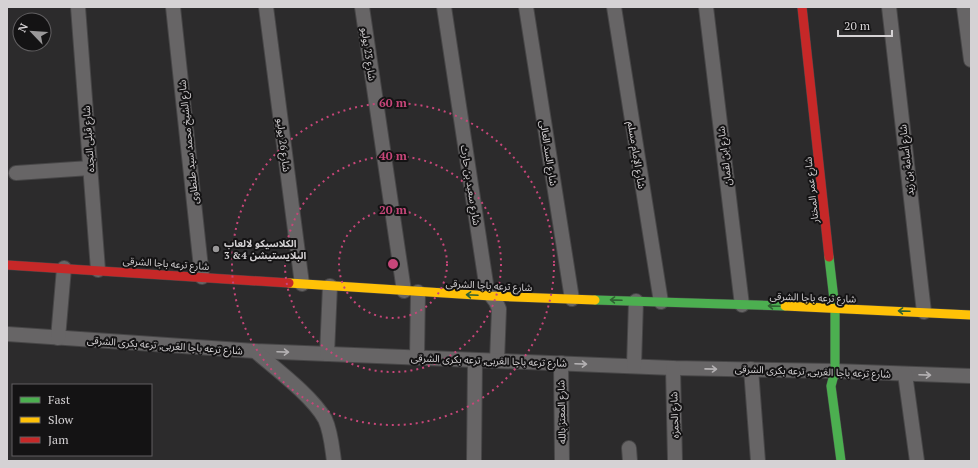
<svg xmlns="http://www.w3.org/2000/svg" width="978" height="468" viewBox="0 0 978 468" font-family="'PT Serif','Noto Sans Arabic',serif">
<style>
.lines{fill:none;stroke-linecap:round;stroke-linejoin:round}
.street-casing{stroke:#474647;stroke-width:16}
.fast-casing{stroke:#474647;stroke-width:10}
.slow-casing{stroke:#474647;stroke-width:10}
.jam-casing{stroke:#474647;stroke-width:10}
.street{stroke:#676566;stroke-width:14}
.fast{stroke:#4caf50;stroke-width:9}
.slow{stroke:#ffc107;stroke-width:9}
.jam{stroke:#c62828;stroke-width:9}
.oneway{stroke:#306132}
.oneway2{stroke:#b4b1b3}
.ring{fill:none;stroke:#c74679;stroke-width:2;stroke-dasharray:2 4}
.poi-dot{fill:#9a9899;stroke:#141314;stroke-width:1.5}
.labels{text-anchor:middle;stroke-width:4;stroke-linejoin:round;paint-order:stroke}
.street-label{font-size:10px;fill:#d5d2d4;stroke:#141314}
.poi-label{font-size:10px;font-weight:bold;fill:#d5d2d4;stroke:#141314;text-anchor:start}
.centre{fill:#c74679;stroke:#141314;stroke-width:2}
.ring-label{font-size:12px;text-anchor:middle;font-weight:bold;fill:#c74679;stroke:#141314;stroke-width:4;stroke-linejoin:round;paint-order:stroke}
</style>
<rect width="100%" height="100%" fill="#2c2b2c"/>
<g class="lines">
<defs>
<g id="street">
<path d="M78,7L98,270"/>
<path d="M173,7L202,277"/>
<path d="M266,7L302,284"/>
<path d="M362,7L404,291"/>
<path d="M444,7L487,290L496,302L499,309L497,361"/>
<path d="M526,7L572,299"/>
<path d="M614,7L661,302"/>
<path d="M706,7L742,305"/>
<path d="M889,7L924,312"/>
<path d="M964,7L971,60"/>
<path d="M16,173L90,168"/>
<path d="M7,334L255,351L673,368L835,371L971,376"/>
<path d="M58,338L64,268"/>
<path d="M255,351C276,369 312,396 325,419C331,432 332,447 334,461"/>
<path d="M327,354L330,286"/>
<path d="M417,357L418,292"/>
<path d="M561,363L562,461"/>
<path d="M634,366L636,301"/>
<path d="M673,368L675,461"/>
<path d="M751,369L758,461"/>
<path d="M905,374L917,461"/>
<path d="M629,448L630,461"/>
<path d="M474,461L475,360"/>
</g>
<g id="fast">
<path d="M829,257L835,308V371L831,386L841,461"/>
<path d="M595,300L785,306"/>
</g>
<g id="slow">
<path d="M289,283L491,296L595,300"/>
<path d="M785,306L971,315"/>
</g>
<g id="jam">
<path d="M802,7L829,257"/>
<path d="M7,265L289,283"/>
</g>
</defs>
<!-- street casing -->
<use href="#street" class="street-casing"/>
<!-- fast casing -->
<use href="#fast" class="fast-casing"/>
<!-- slow casing -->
<use href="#slow" class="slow-casing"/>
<!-- jam casing -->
<use href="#jam" class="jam-casing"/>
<!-- street -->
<use href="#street" class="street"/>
<!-- fast -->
<use href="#fast" class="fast"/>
<!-- slow -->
<use href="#slow" class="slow"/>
<!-- jam -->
<use href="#jam" class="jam"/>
</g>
<!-- one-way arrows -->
<defs><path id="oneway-shaft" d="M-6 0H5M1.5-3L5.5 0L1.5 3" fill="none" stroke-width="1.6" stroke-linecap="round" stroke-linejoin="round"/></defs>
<g class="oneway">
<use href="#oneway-shaft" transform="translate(472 295) rotate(-177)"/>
<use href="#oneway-shaft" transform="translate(616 300) rotate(-178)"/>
<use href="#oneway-shaft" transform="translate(774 306) rotate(-178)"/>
<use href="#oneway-shaft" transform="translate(904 311) rotate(-178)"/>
</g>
<g class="oneway2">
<use href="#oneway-shaft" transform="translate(283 352) rotate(2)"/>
<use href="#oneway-shaft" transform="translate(581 364) rotate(2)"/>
<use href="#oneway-shaft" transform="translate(711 369) rotate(1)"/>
<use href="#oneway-shaft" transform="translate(925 375) rotate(2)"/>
</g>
<!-- distance rings -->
<g class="ring">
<circle cx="393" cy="264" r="54"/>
<circle cx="393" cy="264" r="108"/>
<circle cx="393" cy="264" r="161"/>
</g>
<!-- markers -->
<circle class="poi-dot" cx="216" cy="249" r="4"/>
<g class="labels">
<!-- street labels -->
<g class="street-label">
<text transform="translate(369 54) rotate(82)" y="4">شارع 23 يوليو</text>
<text transform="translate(88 139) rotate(-94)" y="4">شارع قبلى النجده</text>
<text transform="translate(188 142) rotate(-96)" y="4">شارع الشيخ محمد سيد طنطاوى</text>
<text transform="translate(284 145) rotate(83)" y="4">شارع 26 يوليو</text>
<text transform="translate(549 153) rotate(81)" y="4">شارع السد العالى</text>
<text transform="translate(637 155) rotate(81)" y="4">شارع الإمام مسلم</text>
<text transform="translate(724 156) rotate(-97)" y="4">شارع ابن لقمان</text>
<text transform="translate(906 160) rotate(-96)" y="4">شارع أسامة بن زيد</text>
<text transform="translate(471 185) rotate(81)" y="4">شارع سعيد بن حارث</text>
<text transform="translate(811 190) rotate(-96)" y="4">شارع عمر المختار</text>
<text transform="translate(166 263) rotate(4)" y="4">شارع ترعه باجا الشرقى</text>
<text transform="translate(489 285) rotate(3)" y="4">شارع ترعه باجا الشرقى</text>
<text transform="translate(813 297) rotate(2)" y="4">شارع ترعه باجا الشرقى</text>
<text transform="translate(165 345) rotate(4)" y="4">شارع ترعه باجا الغربى, ترعه بكرى الشرقى</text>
<text transform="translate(489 360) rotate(2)" y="4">شارع ترعه باجا الغربى, ترعه بكرى الشرقى</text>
<text transform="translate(813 371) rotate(2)" y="4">شارع ترعه باجا الغربى, ترعه بكرى الشرقى</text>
<text transform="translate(561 412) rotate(-91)" y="4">شارع المعتز بالله</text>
<text transform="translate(674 415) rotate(-92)" y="4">شارع الحمزه</text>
</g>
<!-- poi labels -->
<g class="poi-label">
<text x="224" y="247">الكلاسيكو لالعاب<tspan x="224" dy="12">البلايستيشن 4&amp; 3</tspan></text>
</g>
</g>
<circle cx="393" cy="264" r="6" class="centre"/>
<g class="ring-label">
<text x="393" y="107">60 m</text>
<text x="393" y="160">40 m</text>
<text x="393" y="214">20 m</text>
</g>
<!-- border -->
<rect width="978" height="468" fill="none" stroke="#d5d2d4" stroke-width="16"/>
<!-- legend -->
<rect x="12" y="384" width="140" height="72" fill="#141314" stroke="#615f61"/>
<rect x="20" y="397" width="20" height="6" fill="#4caf50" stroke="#615f61"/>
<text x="48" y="404" font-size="12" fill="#d5d2d4">Fast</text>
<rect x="20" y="417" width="20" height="6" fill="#ffc107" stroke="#615f61"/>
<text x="48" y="424" font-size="12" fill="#d5d2d4">Slow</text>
<rect x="20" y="437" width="20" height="6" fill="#c62828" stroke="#615f61"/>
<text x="48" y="444" font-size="12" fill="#d5d2d4">Jam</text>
<!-- north arrow -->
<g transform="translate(32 32) rotate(295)"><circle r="19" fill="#141314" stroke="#615f61"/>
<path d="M0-3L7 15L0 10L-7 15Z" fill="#9a9899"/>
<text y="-6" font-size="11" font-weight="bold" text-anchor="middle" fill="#d5d2d4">N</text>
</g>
<!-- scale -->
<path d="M838 30v6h54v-6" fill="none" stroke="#d5d2d4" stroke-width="2"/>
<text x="844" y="30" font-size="12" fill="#d5d2d4" stroke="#141314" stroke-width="3" paint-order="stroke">20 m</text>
</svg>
